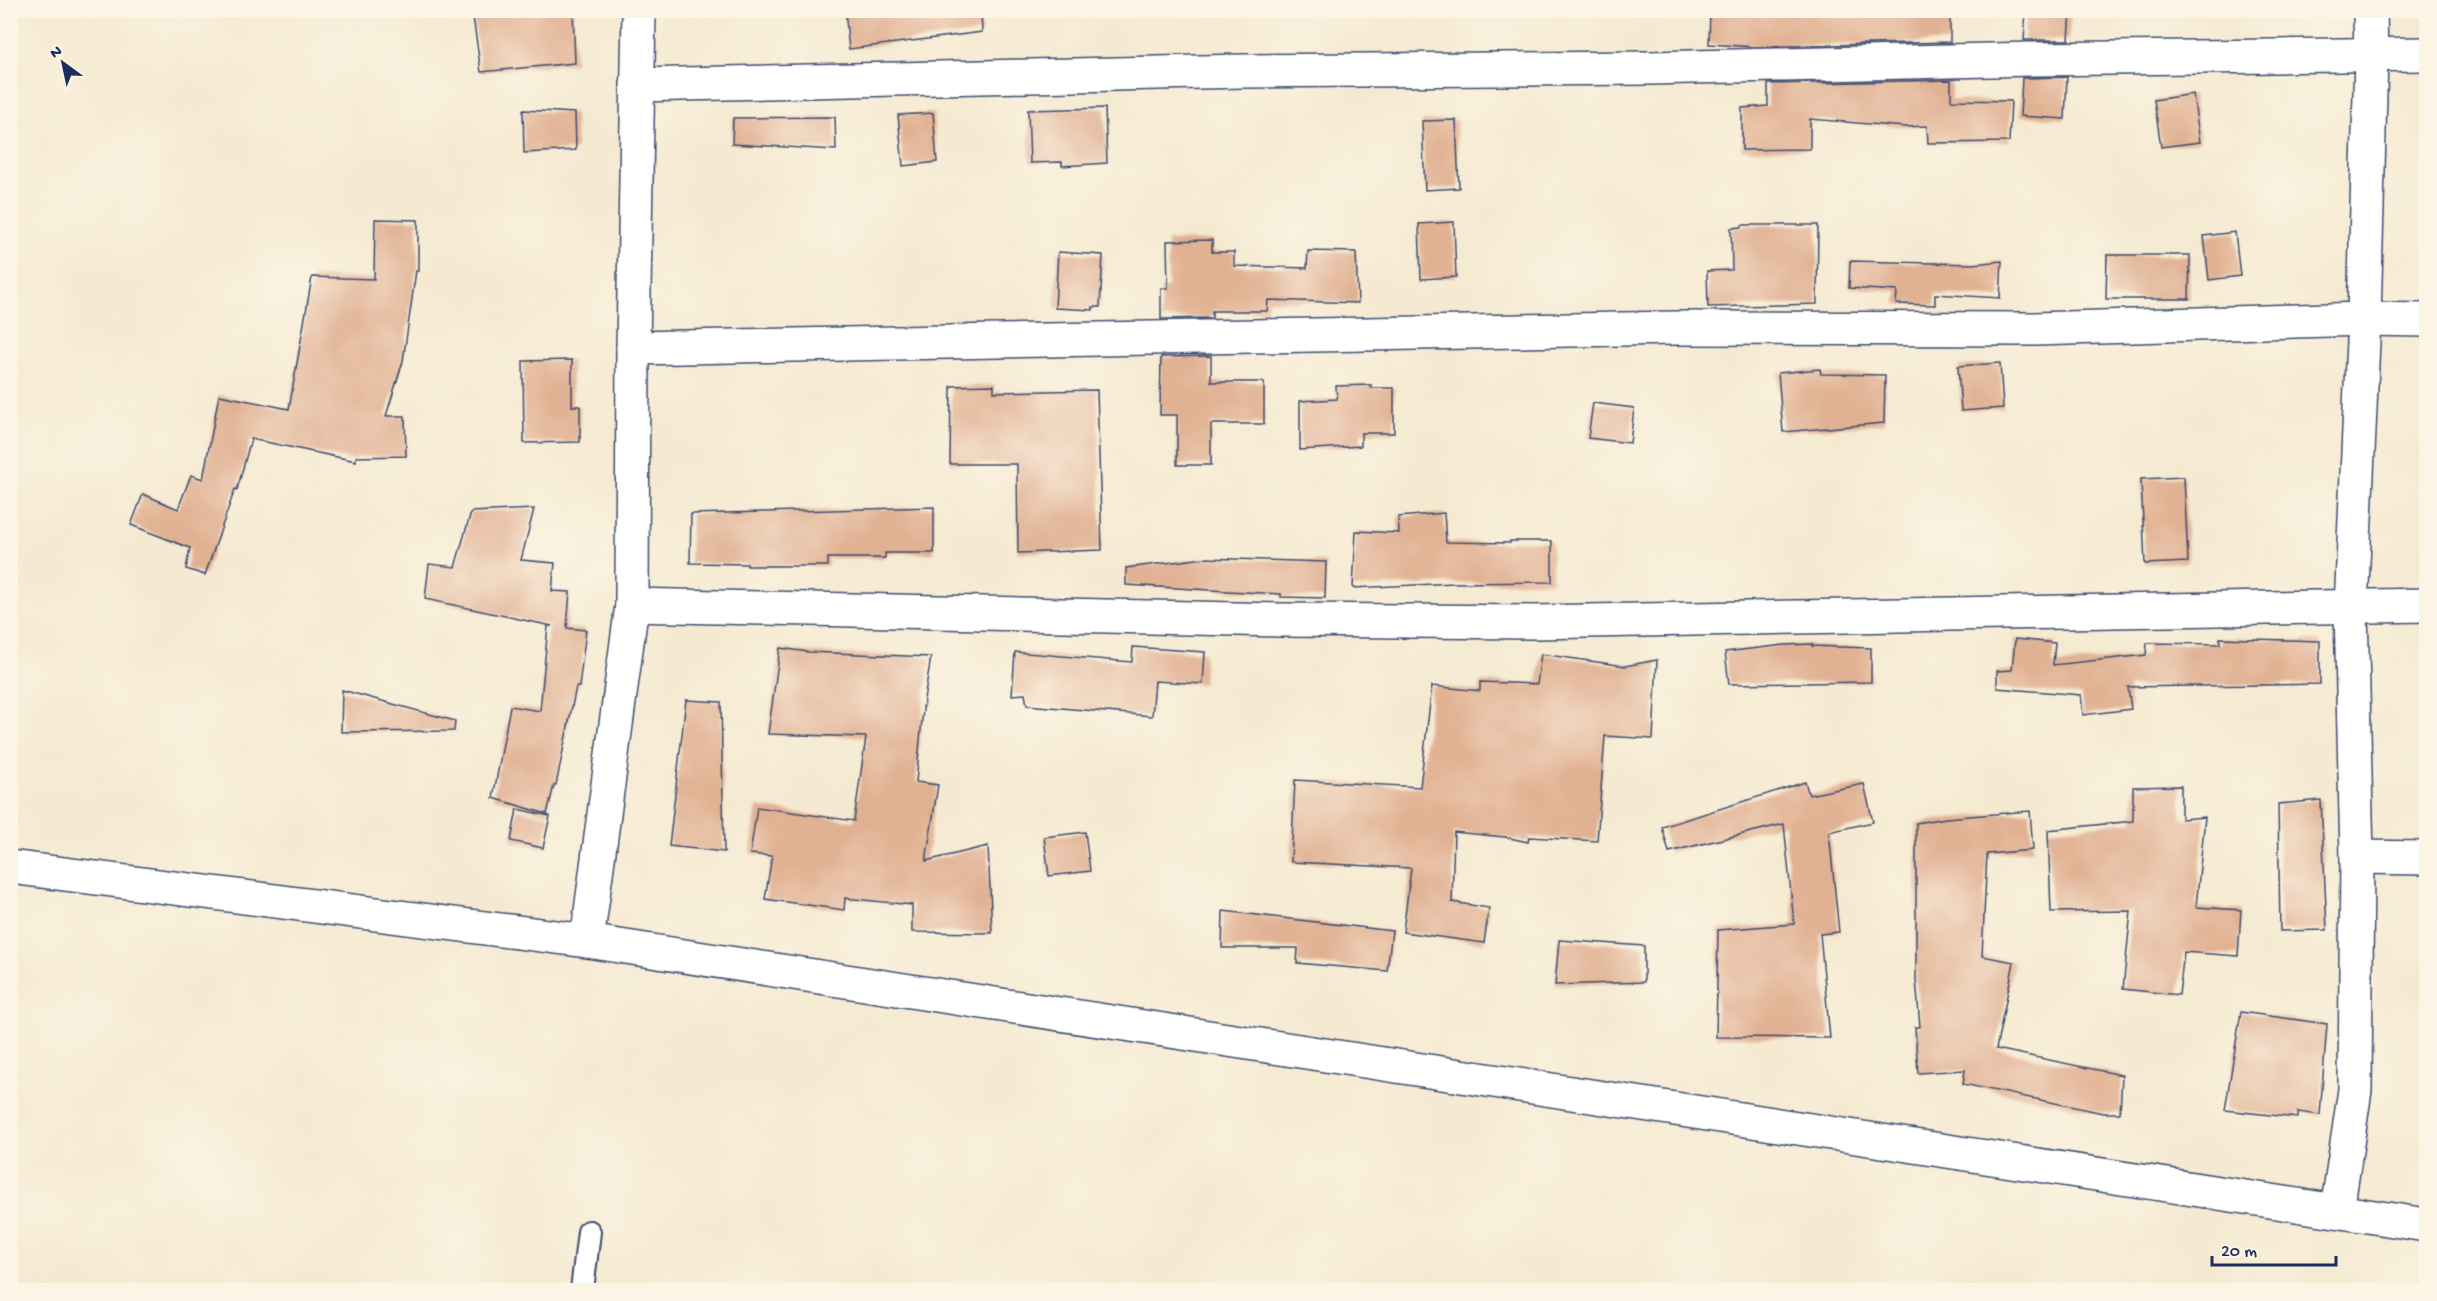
<svg xmlns="http://www.w3.org/2000/svg" width="2437" height="1301" viewBox="0 0 2437 1301" font-family="'Gochi Hand',sans-serif">
<style>
.building{fill:#e1b193}
.lines{fill:none;stroke-linecap:round;stroke-linejoin:round}
.lane-casing{stroke:#3c4b6f;stroke-width:26}
.street-casing{stroke:#3c4b6f;stroke-width:36}
.secondary-casing{stroke:#3c4b6f;stroke-width:36}
.lane{stroke:#fff;stroke-width:22}
.street{stroke:#fff;stroke-width:33}
.secondary{stroke:#fff;stroke-width:33}
</style>
<rect width="100%" height="100%" fill="#fcf5e5"/>
<filter id="ink" filterUnits="userSpaceOnUse"><feTurbulence type="fractalNoise" baseFrequency=".0167" numOctaves="2"/><feDisplacementMap in="SourceGraphic" scale="12" xChannelSelector="R" yChannelSelector="G"/><feConvolveMatrix kernelMatrix="1 2 1 2 8 2 1 2 1" color-interpolation-filters="sRGB"/></filter>
<filter id="wash" filterUnits="userSpaceOnUse"><feTurbulence type="fractalNoise" baseFrequency=".008" numOctaves="4" result="noise"/><feDisplacementMap in="SourceGraphic" scale="24" xChannelSelector="R" yChannelSelector="G"/><feGaussianBlur stdDeviation="1.35" result="paint"/><feColorMatrix in="noise" values="0 0 0 0 0 0 0 0 0 0 0 0 0 0 0 0 0 1.4 0 .05"/><feComposite in="paint" operator="in"/></filter>
<g filter="url(#wash)">
<rect width="100%" height="100%" fill="#f5ead1"/>
<g id="blocks">
<!-- building -->
<g class="building">
<path d="M472,10H573L575,63L481,72Z"/>
<path d="M845,10H981L982,32L849,49Z"/>
<path d="M1710,10H1950V42L1756,47L1709,44Z"/>
<path d="M2026,10H2071L2069,40H2024Z"/>
<path d="M2067,77L2065,119L2020,116L2022,78Z"/>
<path d="M1951,80V100L2011,101L2009,142L1928,143L1927,126L1905,127L1810,119V149L1742,150V108L1768,106V84Z"/>
<path d="M2193,94L2200,142L2161,147L2154,100Z"/>
<path d="M1105,108L1107,163L1062,166V162L1030,163L1028,110Z"/>
<path d="M523,110L575,113L576,150L524,153Z"/>
<path d="M933,113L937,162L903,166L898,115Z"/>
<path d="M835,117L836,150L732,144L733,118Z"/>
<path d="M1456,120L1459,188L1425,190L1422,121Z"/>
<path d="M375,219L418,220V271H416L403,361L386,416H405L406,456L356,457V461L251,439L237,490L235,489L205,575L186,569L190,548L131,525L143,494L178,509L191,475L203,479L219,395L289,409L312,277L374,279Z"/>
<path d="M1454,222L1456,277L1421,279L1419,224Z"/>
<path d="M1742,225H1818L1817,304L1708,307L1707,271L1732,270L1731,228L1742,227Z"/>
<path d="M2235,232L2240,276L2209,280L2204,236Z"/>
<path d="M1212,240V252H1234V266L1307,268L1308,251L1356,252L1358,303L1268,300L1267,311H1212V318L1161,319V288H1168L1167,241Z"/>
<path d="M1058,252L1103,255L1100,307H1093V310L1055,308Z"/>
<path d="M2107,255H2190L2189,299H2106Z"/>
<path d="M1850,261L1973,264L2002,261L2000,298L1935,294V305L1896,304L1897,291L1849,288Z"/>
<path d="M1211,356V382H1264V424H1211V465H1177V415H1160L1161,357Z"/>
<path d="M572,360V406H580V442L524,443L523,361Z"/>
<path d="M2000,363L2003,408L1961,411L1958,366Z"/>
<path d="M1820,369L1821,374L1885,375L1884,423L1783,432L1778,373Z"/>
<path d="M994,385V392L1097,390L1102,550L1018,553L1017,464H950L951,386Z"/>
<path d="M1371,385V388H1394V433H1361V446L1300,450V401L1337,399L1336,386Z"/>
<path d="M1593,403L1634,408L1630,443L1588,438Z"/>
<path d="M2184,477L2188,562L2145,564L2141,479Z"/>
<path d="M934,507V553H885V558H828V566H747V564L690,563L691,514Z"/>
<path d="M534,509L521,560L555,563L552,591L570,592L567,628L586,630L579,687H576L556,785H554L547,814L493,798L510,706L540,711L548,626H552L425,599L429,564L455,567L471,512Z"/>
<path d="M1444,513L1446,542L1510,543V541H1552V582L1455,583L1353,588L1356,531L1399,533L1398,517Z"/>
<path d="M1205,558L1326,562L1325,598L1281,597V594L1126,585V568Z"/>
<path d="M2220,638L2320,641V684L2128,687L2131,709L2083,715L2081,695L1997,688V671L2012,670L2015,639L2055,643L2053,665L2146,655L2147,643L2220,644Z"/>
<path d="M1812,644V646L1871,648V682L1729,684L1725,652L1784,645Z"/>
<path d="M1133,647L1205,652L1203,684L1155,681L1152,716L1027,705L1025,694L1012,695L1015,652L1132,662Z"/>
<path d="M780,648L808,652L931,657L924,699L916,782L938,785L926,861L988,846L992,933L912,932V905L845,898L844,910L765,899L772,856L750,854L757,807L854,821L866,737L768,734Z"/>
<path d="M1541,654L1625,666L1657,660L1653,739L1605,736L1597,841L1529,837L1528,842L1505,837L1454,832L1452,902L1489,908L1484,943L1403,932L1411,868L1291,862L1295,780L1420,787L1432,686L1480,691V682L1537,684Z"/>
<path d="M342,690L455,721L454,731L341,732Z"/>
<path d="M686,700L721,702L724,852L669,846Z"/>
<path d="M1805,782L1809,795L1864,784L1873,822L1829,832L1839,932L1820,934L1830,1038L1716,1037L1718,930L1794,924L1784,824L1669,852L1662,827Z"/>
<path d="M2181,786V819L2205,817L2196,907L2241,910L2238,956L2184,952L2179,995L2123,989L2131,911L2051,912L2048,830L2133,821V787Z"/>
<path d="M2321,800L2327,930L2280,931L2278,804Z"/>
<path d="M517,809L550,816L543,848L511,841Z"/>
<path d="M2030,811L2033,850L1987,854L1982,956L2014,962L1996,1049L2122,1075L2120,1113H2103L1963,1084L1965,1070L1918,1073L1915,1027H1920L1916,979V823L1946,818Z"/>
<path d="M1085,832L1090,871L1049,876L1044,837Z"/>
<path d="M1223,911L1392,931L1387,971L1297,963L1298,948H1222Z"/>
<path d="M1559,940L1644,946V982L1555,985Z"/>
<path d="M2241,1012L2327,1024L2320,1115L2298,1112V1118L2225,1110Z"/>
</g>
</g>
</g>
<g filter="url(#ink)">
<use href="#blocks" fill-opacity="0" stroke="#3c4b6f" stroke-width="1.5"/>
<g class="lines">
<defs>
<path id="lane" d="M582,1290L589,1232"/>
<g id="street">
<path d="M637,85L1243,71L1649,68L2032,59L2426,54"/>
<path d="M633,348L1675,328L2035,329L2364,319L2426,320"/>
<path d="M632,605L1280,620L1534,622L2426,605"/>
<path d="M2357,857L2426,858"/>
<path d="M587,941L632,605L633,348L639,10"/>
<path d="M2337,1211L2355,1090L2357,857L2351,608L2364,319L2371,57L2370,10"/>
</g>
<path id="secondary" d="M10,867L587,941L2426,1225"/>
</defs>
<!-- lane casing -->
<use href="#lane" class="lane-casing"/>
<!-- street casing -->
<use href="#street" class="street-casing"/>
<!-- secondary casing -->
<use href="#secondary" class="secondary-casing"/>
<!-- lane -->
<use href="#lane" class="lane"/>
<!-- street -->
<use href="#street" class="street"/>
<!-- secondary -->
<use href="#secondary" class="secondary"/>
</g>
</g>
<!-- margin -->
<rect width="2437" height="1301" fill="none" stroke="#fcf5e5" stroke-width="36"/>
<!-- north arrow -->
<g transform="translate(63 63) rotate(327)" stroke="#fcf5e5" stroke-width="4.5" paint-order="stroke">
<path d="M0-4.5L10 22L0 15L-10 22Z" fill="#1b2f5e"/>
<text y="-9" font-size="16" font-weight="bold" text-anchor="middle" fill="#1b2f5e">N</text>
</g>
<!-- scale -->
<path d="M2212 1256v9h124v-9" fill="none" stroke="#1b2f5e" stroke-width="3"/>
<text x="2221" y="1256" font-size="18" fill="#1b2f5e" stroke="#fcf5e5" stroke-width="4.5" paint-order="stroke">20 m</text>
</svg>
